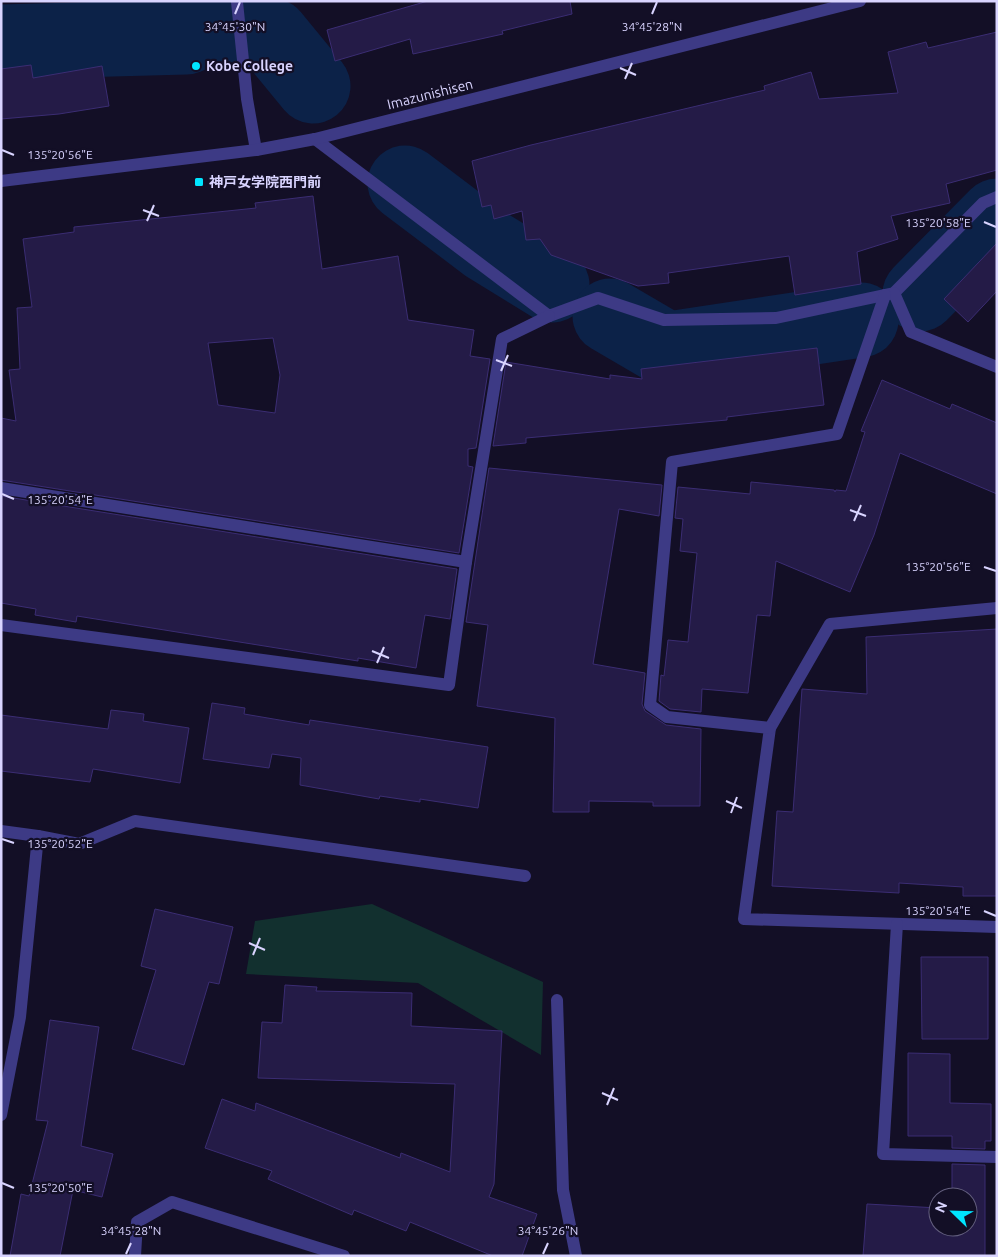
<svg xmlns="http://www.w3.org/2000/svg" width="998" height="1257" viewBox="0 0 998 1257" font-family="Ubuntu,'Noto Sans JP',sans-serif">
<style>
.green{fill:#12302f}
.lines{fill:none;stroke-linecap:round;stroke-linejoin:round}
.river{stroke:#0c2248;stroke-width:75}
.building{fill:#241b47;stroke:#3b2d73;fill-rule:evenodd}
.service{stroke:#3d3a85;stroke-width:12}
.minor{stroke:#3d3a85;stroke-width:12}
.tertiary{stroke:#3d3a85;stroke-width:12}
.ticks{fill:none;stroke:#d9d4ff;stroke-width:2}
.poi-dot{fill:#00e5ff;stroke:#130f26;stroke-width:2}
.labels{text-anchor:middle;stroke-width:4.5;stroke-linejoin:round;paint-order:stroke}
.poi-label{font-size:14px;font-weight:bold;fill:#d9d4ff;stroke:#130f26;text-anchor:start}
.street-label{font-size:14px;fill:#d9d4ff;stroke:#130f26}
.ticks-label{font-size:12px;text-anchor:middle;fill:#d9d4ff;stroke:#130f26;stroke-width:4.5;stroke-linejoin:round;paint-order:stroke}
</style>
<rect width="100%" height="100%" fill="#130f26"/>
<!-- green -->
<path class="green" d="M372,904L543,982L541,1055L418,983L246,974L255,921Z"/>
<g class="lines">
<!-- river -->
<g class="river">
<path d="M1,42L186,37L225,21L272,36L313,86"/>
<path d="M405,183L487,245L552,285"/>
<path d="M920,294L997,216"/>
<path d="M610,316L663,347L675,348L861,320"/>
</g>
</g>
<!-- building -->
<g class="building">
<path d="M428,1H570L572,14L502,31L503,34L413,54L410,39L335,61L327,30Z"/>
<path d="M997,32V170L946,184L950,203L891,216L898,239L857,252L861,284L795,295L789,256L668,273L669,283L638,286L551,255L540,239L526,240L522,211L494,219L491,205L482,207L472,161L531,145L765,90L764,86L811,72L819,99L898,93L888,52L926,42L928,48Z"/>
<path d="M31,65L33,78L102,66L109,106L59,114L1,119V69Z"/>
<path d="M313,196L322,269L398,256L408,320L474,330L470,356L490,359L476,448L468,449V466L473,467L459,553L1,480V418L16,421L9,370L20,369L17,308L32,307L23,239L74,232V227L256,208L255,203ZM273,338L280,375L275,413L218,405L208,343Z"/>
<path d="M997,243V291L968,322L944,299Z"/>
<path d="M817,348L824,405L727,417V420L526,438V443L493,446L506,362L610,379V375L642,379L641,369Z"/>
<path d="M882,380L950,409L952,404L997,423V494L900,453L874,535L850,592L776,561L770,616L757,615L748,693L702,689L701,712L670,709L659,701L661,675L664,676L668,640L688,642L697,553L680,551L683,519L675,518L678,487L750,494L751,482L834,490L835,492L836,490L846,491L865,432L861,431Z"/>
<path d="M489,468L662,485L659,516L619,509L593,664L645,673L642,704L645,711L666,725L701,729L700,806H653V802L589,801V812H553L555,718L477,706L488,625L466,622Z"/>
<path d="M1,496L457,569L450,619L425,615L416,668L358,658V661L77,616L76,622L35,615L36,609L1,603Z"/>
<path d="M997,629V896H963V887L899,883V893L772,886L777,811L793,812L802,689L867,694L866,637Z"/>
<path d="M212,703L245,708L244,714L309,725L310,720L488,747L478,808L420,799V802L380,796L379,799L300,785L301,758L272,754L269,768L203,759Z"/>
<path d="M111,710L144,714L143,721L189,728L180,783L93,769L90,782L1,771V715L108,729Z"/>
<path d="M155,909L233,927L219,984L209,982L184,1065L132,1049L156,970L141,966Z"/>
<path d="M921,957H988V1039H922Z"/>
<path d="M285,985L317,987L316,991L412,993L411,1026L502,1031L494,1184L489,1197L537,1214L522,1256H493L410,1222L406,1231L354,1210L352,1215L268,1179L272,1171L205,1148L222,1099L255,1111L256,1103L400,1158L401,1153L450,1172L455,1084L258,1078L262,1022L282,1023Z"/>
<path d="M50,1020L99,1027L81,1146L113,1154L102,1197L73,1190L60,1256H10L21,1194L29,1196L48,1121L36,1120Z"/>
<path d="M908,1053L950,1054V1103L991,1104V1141H985V1149L952,1148V1136H908Z"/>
<path d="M952,1164L985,1165V1256H863L867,1204L938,1208V1227H968V1197H952Z"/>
</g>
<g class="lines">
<!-- service -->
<g class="service">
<path d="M237,2L247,99L256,150"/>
<path d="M38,836L79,844L135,821L525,876"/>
<path d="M557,1000L563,1190L576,1256"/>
</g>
<!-- minor -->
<g class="minor">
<path d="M315,139L549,316L598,298L664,320L776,318L894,293L983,203L997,197"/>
<path d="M894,293L911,332L997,367"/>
<path d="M1,488L466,562"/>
<path d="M997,608L830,624L770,728L744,919L997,927"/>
<path d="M1,625L449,685L466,562L502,339L549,316"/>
<path d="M770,728L667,717L650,705L672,462L837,434L885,295"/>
<path d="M1,831L38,836L20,1017L1,1115"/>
<path d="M897,924L883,1154L997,1157"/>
<path d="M135,1256L137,1222L172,1202L344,1256"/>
</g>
<!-- tertiary -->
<path class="tertiary" d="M1,181L256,150L315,139L860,1"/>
</g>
<!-- ticks -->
<path class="ticks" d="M235,14L240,2M652,14L657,2M620,68L636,75M625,79L632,63M2,150L14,155M143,210L159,216M147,221L154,205M984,222L996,227M496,360L512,366M501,371L508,355M2,494L14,499M850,510L866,516M854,521L861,505M984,567L996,571M372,651L389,658M377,663L384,647M726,801L742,808M731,813L737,797M2,839L14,843M984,911L996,916M249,943L265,950M253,955L260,938M602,1093L618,1100M607,1105L614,1088M2,1183L14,1188M126,1254L131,1243M543,1254L548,1243"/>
<!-- markers -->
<g class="poi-dot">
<circle cx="196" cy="66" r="5"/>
<rect x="194" y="177" width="10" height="10" rx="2.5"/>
</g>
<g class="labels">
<!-- poi labels -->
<g class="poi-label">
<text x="206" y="71">Kobe College</text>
<text x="209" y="187">神戸女学院西門前</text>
</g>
<!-- street labels -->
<g class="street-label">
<text transform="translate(430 94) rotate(-14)" y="5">Imazunishisen</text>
</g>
</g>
<g class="ticks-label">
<text x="235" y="31">34°45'30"N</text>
<text x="652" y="31">34°45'28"N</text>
<text x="60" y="159">135°20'56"E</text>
<text x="938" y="227">135°20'58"E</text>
<text x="60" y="504">135°20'54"E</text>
<text x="938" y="571">135°20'56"E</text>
<text x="60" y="848">135°20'52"E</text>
<text x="938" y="915">135°20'54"E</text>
<text x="60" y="1192">135°20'50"E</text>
<text x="131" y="1235">34°45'28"N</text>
<text x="548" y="1235">34°45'26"N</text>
</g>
<!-- border -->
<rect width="998" height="1257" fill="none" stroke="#d9d4ff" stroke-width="5"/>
<!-- north arrow -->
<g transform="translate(953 1212) rotate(293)"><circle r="24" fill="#130f26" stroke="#625e7d"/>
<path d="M0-4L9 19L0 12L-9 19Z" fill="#00e5ff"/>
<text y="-8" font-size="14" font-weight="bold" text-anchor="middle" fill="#d9d4ff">N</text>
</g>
</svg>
